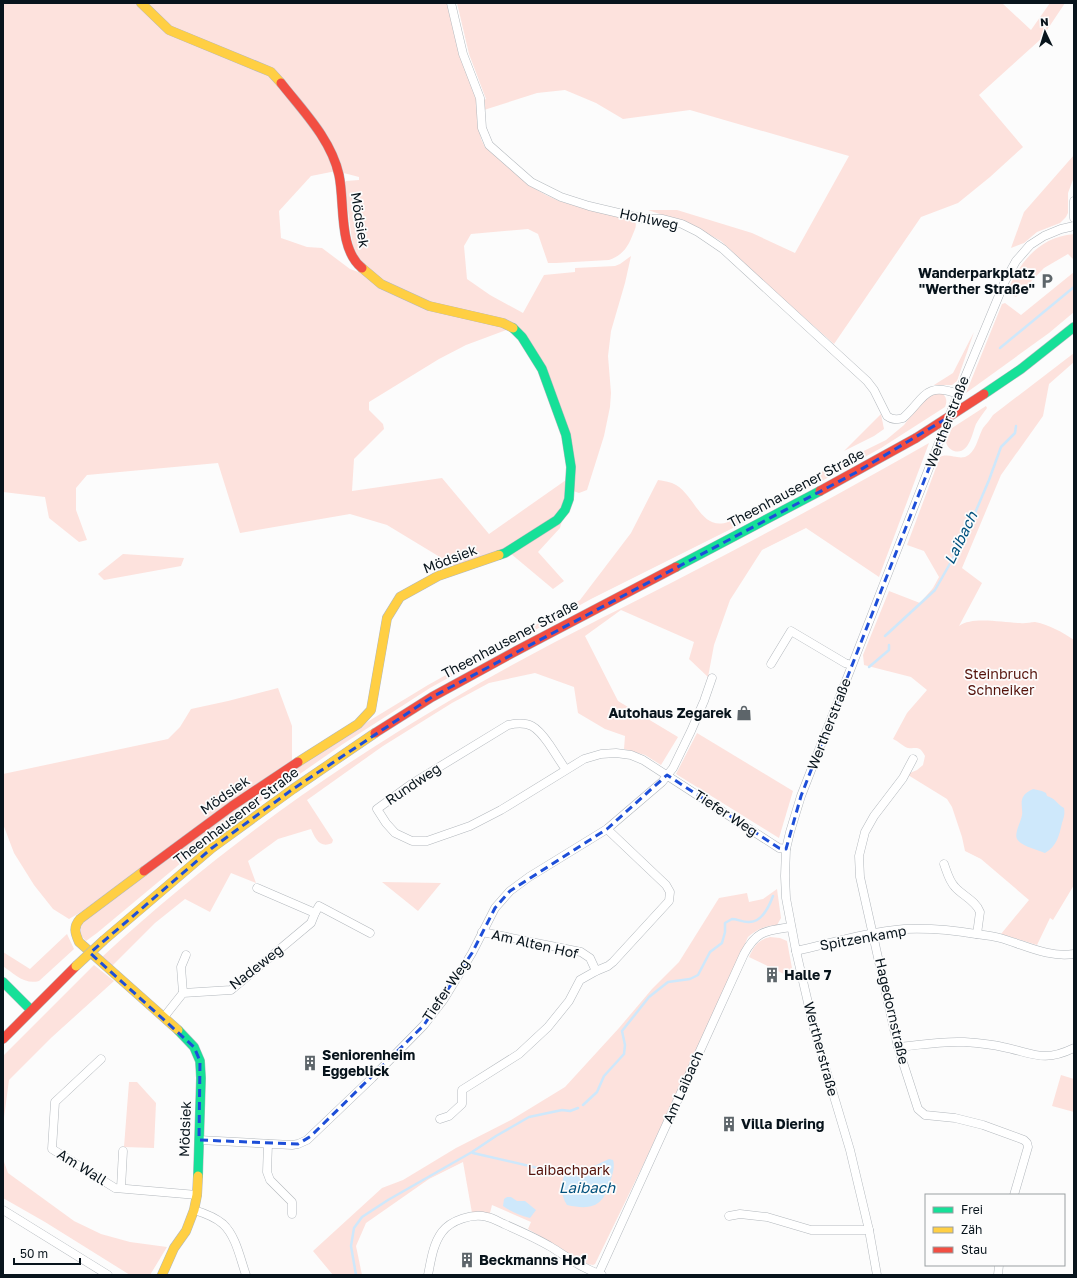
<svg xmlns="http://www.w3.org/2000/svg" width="1077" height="1278" viewBox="0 0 1077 1278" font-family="'Golos Text',sans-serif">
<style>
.green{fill:#fde2dd;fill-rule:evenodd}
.water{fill:#cee8fb}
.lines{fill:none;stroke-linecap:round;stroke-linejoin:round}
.stream{stroke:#cee8fb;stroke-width:2.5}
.street-casing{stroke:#b3b8bd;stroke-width:9}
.fast-casing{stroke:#b3b8bd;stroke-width:10}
.slow-casing{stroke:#b3b8bd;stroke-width:10}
.jam-casing{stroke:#b3b8bd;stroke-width:10}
.street{stroke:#fff;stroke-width:8}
.fast{stroke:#16e098;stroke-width:9}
.slow{stroke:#ffcf43;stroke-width:9}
.jam{stroke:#f24e42;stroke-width:9}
.slow-bridge-casing{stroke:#b3b8bd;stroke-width:10;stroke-linecap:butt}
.jam-bridge-casing{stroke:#b3b8bd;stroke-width:10;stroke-linecap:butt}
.slow-bridge{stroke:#ffcf43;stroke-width:9}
.jam-bridge{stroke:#f24e42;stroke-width:9}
.marked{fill:none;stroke:#1d4ed8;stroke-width:3;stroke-dasharray:8 5;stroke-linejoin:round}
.labels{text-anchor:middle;stroke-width:3.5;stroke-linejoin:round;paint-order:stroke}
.street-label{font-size:14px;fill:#08141c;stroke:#fcfcfc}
.poi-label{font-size:14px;font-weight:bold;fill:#08141c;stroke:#fcfcfc;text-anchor:start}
.park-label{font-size:14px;fill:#55130b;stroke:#fcfcfc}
.water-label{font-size:15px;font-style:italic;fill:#03527e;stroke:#fcfcfc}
</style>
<rect width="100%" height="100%" fill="#fcfcfc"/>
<!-- green -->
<g class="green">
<path d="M3,3H448L476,98L479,129L481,139L485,147L530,186L546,195L559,201L588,209L633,219L635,221C637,226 635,229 633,234C628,247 623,255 609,260L556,263H548L538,234L528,229L471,234L464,246L467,279L490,295L523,313L544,275L575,272V268L615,266L620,264L631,256L625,283L611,331L608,356L611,393L610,407L604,436L587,490L579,493L573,491V467L545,368L509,329L466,345L439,359L369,402V410L383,424L384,429L354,459L352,491L442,478L489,534L566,480L563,517L560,528L538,552L564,581L553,589L510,553L458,568L387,525L350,514L240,533L218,463L87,475L76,488V510L87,540L79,542L49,518L45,497L3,492ZM336,171L359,177V180L346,181L344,183L354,254L361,273L350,269L322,248L307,247L281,238L279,211L311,176Z"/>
<path d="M457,3H1002L1031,30L1050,3H1065L1041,39L979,95L1023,147L990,177L958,203L921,217L834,344L772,289L721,241L706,233L677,220L648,210H677L752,233L795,253L849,156L690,110L623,119L596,103L565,90L537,93L484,110V100L486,99L469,54Z"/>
<path d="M1074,155V177L1068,193V213L1066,217L1060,223L1037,232L1024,243L1011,248L1024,212Z"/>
<path d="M1074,234V260L1068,254L1044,268L1016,297L1009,293L1008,290C1021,260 1040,237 1074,234Z"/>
<path d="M1074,272V312L1049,333L966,393L1002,304L1005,303L1021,315Z"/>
<path d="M974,332L957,381L952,385H934L953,373Z"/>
<path d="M1074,353V362L1049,384L1043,416L1001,475L962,568L982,583L959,626C973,616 1003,623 1020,623C1025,624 1030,622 1035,622C1050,625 1062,632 1074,640V885L1053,920L1050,918L1037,945L1001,934L1029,900L981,859L965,851L962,837L952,807L947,799L908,775L910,773L917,770L923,765L925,756C919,745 917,749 908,748C904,747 898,741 893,739L907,713L927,690L911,677L864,665L863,655L889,591L920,603L933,588L939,577L924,551L907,545L940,457C948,453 956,459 965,457C976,453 978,437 983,428C986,424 990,420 993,415Z"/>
<path d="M932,393L943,394C947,398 947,402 945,407L881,448L820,482L731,529L591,599L430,688L343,744L258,803L187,858L97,933L86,941C79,935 79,928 84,921L224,817L359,727L428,685L580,600L631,533L658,480C664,481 671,482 676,485C696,497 701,531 728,522L807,479L886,440L904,425L922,401Z"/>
<path d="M986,406L987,408C983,413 979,419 976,424C972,434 969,455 954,451C949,449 947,446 946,442L952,428Z"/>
<path d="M881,414L884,429L874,436L844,451Z"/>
<path d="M929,443L879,577L806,528L762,550L730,600L714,645L708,677L689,659L694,642L621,610L585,636L618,701L678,737L661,765L645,755L624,749L625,736L605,729L578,713L574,687L535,673L489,683L452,703L383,746L307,800L333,840L332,843C320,849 315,838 311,829L278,839L248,861L256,883L231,873L210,912L185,899L155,923L111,967L102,957C208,859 325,773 449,701C529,653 613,613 696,570C775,529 852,487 929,443Z"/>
<path d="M123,554L184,558L181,566L104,580L98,574Z"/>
<path d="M278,688L292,726V760L81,912L69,919L53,909L34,885L14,853L3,824V774L168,739L180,727L191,709L228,701Z"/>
<path d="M697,733L793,791L779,838L676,774Z"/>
<path d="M382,882L441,883L418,911Z"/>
<path d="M777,889L781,918L777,925C765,926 757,929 748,937L646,1159L595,1264L593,1265L587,1264L528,1229L531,1222L492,1205L490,1213H472L463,1162L429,1179L366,1223L356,1246L362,1275H333L313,1251L382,1188L403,1180L456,1148L511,1120L565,1087L619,1028L652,989L679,962L719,898L747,893L749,902L763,899Z"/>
<path d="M67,934L74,949L39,981C25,985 14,974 3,966V952L30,969Z"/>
<path d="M770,937L780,938L787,941L794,979L749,957C754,946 758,940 770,937Z"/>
<path d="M94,965L114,981L52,1037L9,1080L3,1125V1056Z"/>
<path d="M1061,1075L1074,1079V1112L1052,1106Z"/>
<path d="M129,1082H137L156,1103L154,1148L124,1147Z"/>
<path d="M3,1159L8,1173L74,1221L101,1234L130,1242L167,1247L150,1275H130L45,1222L3,1198Z"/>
</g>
<!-- water -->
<g class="water">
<path d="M1033,789L1042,791L1046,793L1047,796C1055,798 1057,804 1064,808C1065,814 1064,817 1062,823C1059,836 1057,846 1045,853C1038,850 1021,846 1017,839C1014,833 1021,822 1022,815C1023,809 1020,803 1023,797C1025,793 1029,791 1033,789Z"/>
<path d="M609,1159L613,1160C615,1165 613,1173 611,1179C604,1205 594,1211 567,1205C560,1194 561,1185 565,1173H579Z"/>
<path d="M507,1197H511L517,1201H525L536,1210L530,1218C521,1216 510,1211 503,1206L504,1199Z"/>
</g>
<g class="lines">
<!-- stream -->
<g class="stream">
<path d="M1000,348L1074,287"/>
<path d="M885,636L935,590L964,539L989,480L1001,447L1015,433L1016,426"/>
<path d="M869,667L889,650V645"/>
<path d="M583,1105L597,1092L604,1076L624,1054L625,1045L622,1031L649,997L668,982L690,979L698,975L710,952L722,943L725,932V923L732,919C737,919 742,922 748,922C762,923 769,907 773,896"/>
<path d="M473,1153L564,1174"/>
<path d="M356,1275L351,1246L354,1228L362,1217L388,1200L472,1152L496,1136L529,1117L562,1110L570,1111L578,1108"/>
</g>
<defs>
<g id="street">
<path d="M451,3L463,54L480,98L482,128L489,145L531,182L561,197L589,206L644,219H663L682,224L698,232L723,249L867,381L874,390L887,416C892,420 897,420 903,418C924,400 924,381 958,394"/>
<path d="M1074,201V218"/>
<path d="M771,664L791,631L845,663L851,665"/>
<path d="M913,759L903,778L874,816L865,832L859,856L860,877L898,1047L918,1109L925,1115L955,1118L983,1125L1024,1140L1027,1143L1028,1147L1014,1195"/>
<path d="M566,770C560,761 555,753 549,744C537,727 530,720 508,725L413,783L377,809L386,823L395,833L412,841H427L470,826L501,810L584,759L601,754L616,753L631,755L643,760L779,848L786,849"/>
<path d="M944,864C947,872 949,881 955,887C963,896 976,901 980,912L977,934"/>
<path d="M257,888L315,913L319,906L370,933"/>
<path d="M482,932L581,952L590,958L596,971"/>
<path d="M796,951C832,943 867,932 904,929C928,928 953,930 976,934C984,935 993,936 1000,938C1025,945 1048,958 1074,954"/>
<path d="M183,993L181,967L186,955"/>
<path d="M164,1017L183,993L231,990L311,923L315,913"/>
<path d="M898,1047C920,1045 941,1041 963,1042C976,1043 990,1044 1003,1047C1033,1053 1043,1063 1074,1048"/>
<path d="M101,1059L55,1102L52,1149L115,1188L197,1195"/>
<path d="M440,1119L449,1116L462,1104V1090L519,1054L548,1027L569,1001L580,980L596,971L608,966L613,962L669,901L670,892L666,885L607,829"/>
<path d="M199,1140L292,1145L298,1144L307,1140L372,1078L424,1025L444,999L472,953L495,908L510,891L529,877L607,829L662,782L673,768L691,731L704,701L712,678"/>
<path d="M268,1144L267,1172L270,1180L292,1202V1214"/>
<path d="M121,1188L123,1151"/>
<path d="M3,1210L108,1275"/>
<path d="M194,1210C204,1213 215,1217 223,1224C236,1236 240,1258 246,1275"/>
<path d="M729,1216L740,1214L767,1217L811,1230H869"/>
<path d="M428,1275C431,1260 433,1244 442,1232C451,1220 473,1213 487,1217C493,1218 499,1222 504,1224C520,1231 536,1238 551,1247C567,1257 583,1269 602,1275"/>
<path d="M598,1275L744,954C757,930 766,931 791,927"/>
<path d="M877,1275L869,1230L850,1150L815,1033L796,951L786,898L785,876L786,849L790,832L801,796L958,394L1005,281L1016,261L1030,245L1044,236L1061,229L1074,226"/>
<path d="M998,1275L999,1265"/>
</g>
<g id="fast">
<path d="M984,394L1021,369L1074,327"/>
<path d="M499,555L505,553L557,520L565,510L569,499L571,467L566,435L542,369L522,337L513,328"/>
<path d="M676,567L820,491"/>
<path d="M3,982L31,1010"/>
<path d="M178,1030L194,1047L200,1061L201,1078L198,1176"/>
</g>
<g id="slow">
<path d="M141,3L169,30L271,72L281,83"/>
<path d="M362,268L381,284L429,306L503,323L513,328"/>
<path d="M298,762L358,724L371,710L387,618L400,597L438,576L499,555"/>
<path d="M144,871L80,919C73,927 75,933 79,942L178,1030"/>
<path d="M104,940L212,848L293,789L375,733"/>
<path d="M162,1275L174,1248L186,1231L194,1210L197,1195L198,1176"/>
</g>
<g id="jam">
<path d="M281,83C303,111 331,139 339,175C345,203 338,249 362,268"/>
<path d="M820,491L916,438"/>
<path d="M375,733L432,697L516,651L676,567"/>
<path d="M144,871L232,806L298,762"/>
<path d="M3,1039L76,966"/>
</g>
</defs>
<!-- street casing -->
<use href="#street" class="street-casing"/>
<!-- fast casing -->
<use href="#fast" class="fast-casing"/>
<!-- slow casing -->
<use href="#slow" class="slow-casing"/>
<!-- jam casing -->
<use href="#jam" class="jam-casing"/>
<!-- street -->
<use href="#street" class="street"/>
<!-- fast -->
<use href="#fast" class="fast"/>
<!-- slow -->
<use href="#slow" class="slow"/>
<!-- jam -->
<use href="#jam" class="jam"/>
<defs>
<path id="slow-bridge" d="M76,966L104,940"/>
<path id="jam-bridge" d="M916,438L984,394"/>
</defs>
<!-- slow-bridge casing -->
<use href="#slow-bridge" class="slow-bridge-casing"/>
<!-- jam-bridge casing -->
<use href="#jam-bridge" class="jam-bridge-casing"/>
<!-- slow-bridge -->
<use href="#slow-bridge" class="slow-bridge"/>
<!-- jam-bridge -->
<use href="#jam-bridge" class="jam-bridge"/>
</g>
<!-- marked area -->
<path class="marked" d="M949,417L801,796L786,849L779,848L667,775L607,829L510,891L495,908L472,953L424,1025L311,1136L298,1144L199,1140L200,1061L194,1047L90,953L212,848L293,789L432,697L855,473Z"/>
<!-- icons -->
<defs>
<symbol id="parking-bare" viewBox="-9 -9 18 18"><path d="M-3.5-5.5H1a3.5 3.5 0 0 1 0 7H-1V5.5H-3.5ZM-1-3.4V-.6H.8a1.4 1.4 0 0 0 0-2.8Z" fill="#5d656a" stroke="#fcfcfc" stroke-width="2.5" paint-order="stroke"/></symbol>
<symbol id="shop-bare" viewBox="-9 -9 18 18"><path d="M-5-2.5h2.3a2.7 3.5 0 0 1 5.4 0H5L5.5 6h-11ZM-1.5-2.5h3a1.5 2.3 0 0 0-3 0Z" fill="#5d656a" stroke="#fcfcfc" stroke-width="2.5" paint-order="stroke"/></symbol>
<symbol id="building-bare" viewBox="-9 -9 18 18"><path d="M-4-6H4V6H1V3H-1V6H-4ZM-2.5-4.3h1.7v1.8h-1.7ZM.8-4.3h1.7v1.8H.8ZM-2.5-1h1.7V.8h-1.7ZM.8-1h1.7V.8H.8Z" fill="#5d656a" stroke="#fcfcfc" stroke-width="2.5" paint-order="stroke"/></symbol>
</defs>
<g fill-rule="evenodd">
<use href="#parking-bare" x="1036" y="270" width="22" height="22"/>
<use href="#shop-bare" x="733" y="702" width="22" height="22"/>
<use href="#building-bare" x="761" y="964" width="22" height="22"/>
<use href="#building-bare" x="299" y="1052" width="22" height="22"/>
<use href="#building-bare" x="718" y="1113" width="22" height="22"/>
<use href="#building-bare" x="456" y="1249" width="22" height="22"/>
</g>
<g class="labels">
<!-- street labels -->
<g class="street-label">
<text transform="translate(649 219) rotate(12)" y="5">Hohlweg</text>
<text transform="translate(360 220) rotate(81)" y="5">Mödsiek</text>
<text transform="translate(947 422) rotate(-69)" y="5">Wertherstraße</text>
<text transform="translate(796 488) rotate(-28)" y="5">Theenhausener Straße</text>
<text transform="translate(450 559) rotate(-21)" y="5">Mödsiek</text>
<text transform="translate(510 639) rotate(-28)" y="5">Theenhausener Straße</text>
<text transform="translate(829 724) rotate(-69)" y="5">Wertherstraße</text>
<text transform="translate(413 784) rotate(-34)" y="5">Rundweg</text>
<text transform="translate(225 795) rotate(-35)" y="5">Mödsiek</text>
<text transform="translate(726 813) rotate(33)" y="5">Tiefer Weg</text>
<text transform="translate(236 816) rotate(-37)" y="5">Theenhausener Straße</text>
<text transform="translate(863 938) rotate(-10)" y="5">Spitzenkamp</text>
<text transform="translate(535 944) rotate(13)" y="5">Am Alten Hof</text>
<text transform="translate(256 967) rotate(-38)" y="5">Nadeweg</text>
<text transform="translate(446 990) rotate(-56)" y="5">Tiefer Weg</text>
<text transform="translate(892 1011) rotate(77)" y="5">Hagedornstraße</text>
<text transform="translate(821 1049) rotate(75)" y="5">Wertherstraße</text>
<text transform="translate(683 1087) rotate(-66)" y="5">Am Laibach</text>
<text transform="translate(185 1129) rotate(-88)" y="5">Mödsiek</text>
<text transform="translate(82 1167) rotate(32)" y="5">Am Wall</text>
</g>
<!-- poi labels -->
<g class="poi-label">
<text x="1035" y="278" text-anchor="end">Wanderparkplatz<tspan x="1035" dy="16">"Werther Straße"</tspan></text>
<text x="732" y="718" text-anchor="end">Autohaus Zegarek</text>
<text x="784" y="980">Halle 7</text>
<text x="322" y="1060">Seniorenheim<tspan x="322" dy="16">Eggeblick</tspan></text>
<text x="741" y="1129">Villa Diering</text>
<text x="479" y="1265">Beckmanns Hof</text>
</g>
<!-- park labels -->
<g class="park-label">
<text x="1001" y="679">Steinbruch<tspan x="1001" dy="16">Schneiker</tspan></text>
<text x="569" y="1175">Laibachpark</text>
</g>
<!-- water labels -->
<g class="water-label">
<text transform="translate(961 538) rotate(-64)" y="5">Laibach</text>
<text x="587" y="1193">Laibach</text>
</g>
</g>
<!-- border -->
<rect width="1077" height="1278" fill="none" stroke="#08141c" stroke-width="8"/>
<!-- legend -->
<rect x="925" y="1194" width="140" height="72" fill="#fcfcfc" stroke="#9a9fa2"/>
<rect x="933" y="1207" width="20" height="6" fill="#16e098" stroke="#9a9fa2"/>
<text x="961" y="1214" font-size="12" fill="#08141c">Frei</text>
<rect x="933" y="1227" width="20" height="6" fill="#ffcf43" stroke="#9a9fa2"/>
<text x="961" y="1234" font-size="12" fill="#08141c">Zäh</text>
<rect x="933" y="1247" width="20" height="6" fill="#f24e42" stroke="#9a9fa2"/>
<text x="961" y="1254" font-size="12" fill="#08141c">Stau</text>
<!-- north arrow -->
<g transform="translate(1045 32) rotate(356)" stroke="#fcfcfc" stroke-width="3" paint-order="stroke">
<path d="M0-3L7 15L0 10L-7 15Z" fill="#08141c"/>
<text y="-6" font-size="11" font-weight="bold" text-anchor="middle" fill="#08141c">N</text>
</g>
<!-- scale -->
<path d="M14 1258v6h66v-6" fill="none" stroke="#08141c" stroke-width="2"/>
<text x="20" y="1258" font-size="12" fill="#08141c" stroke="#fcfcfc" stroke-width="3" paint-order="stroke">50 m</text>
</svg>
